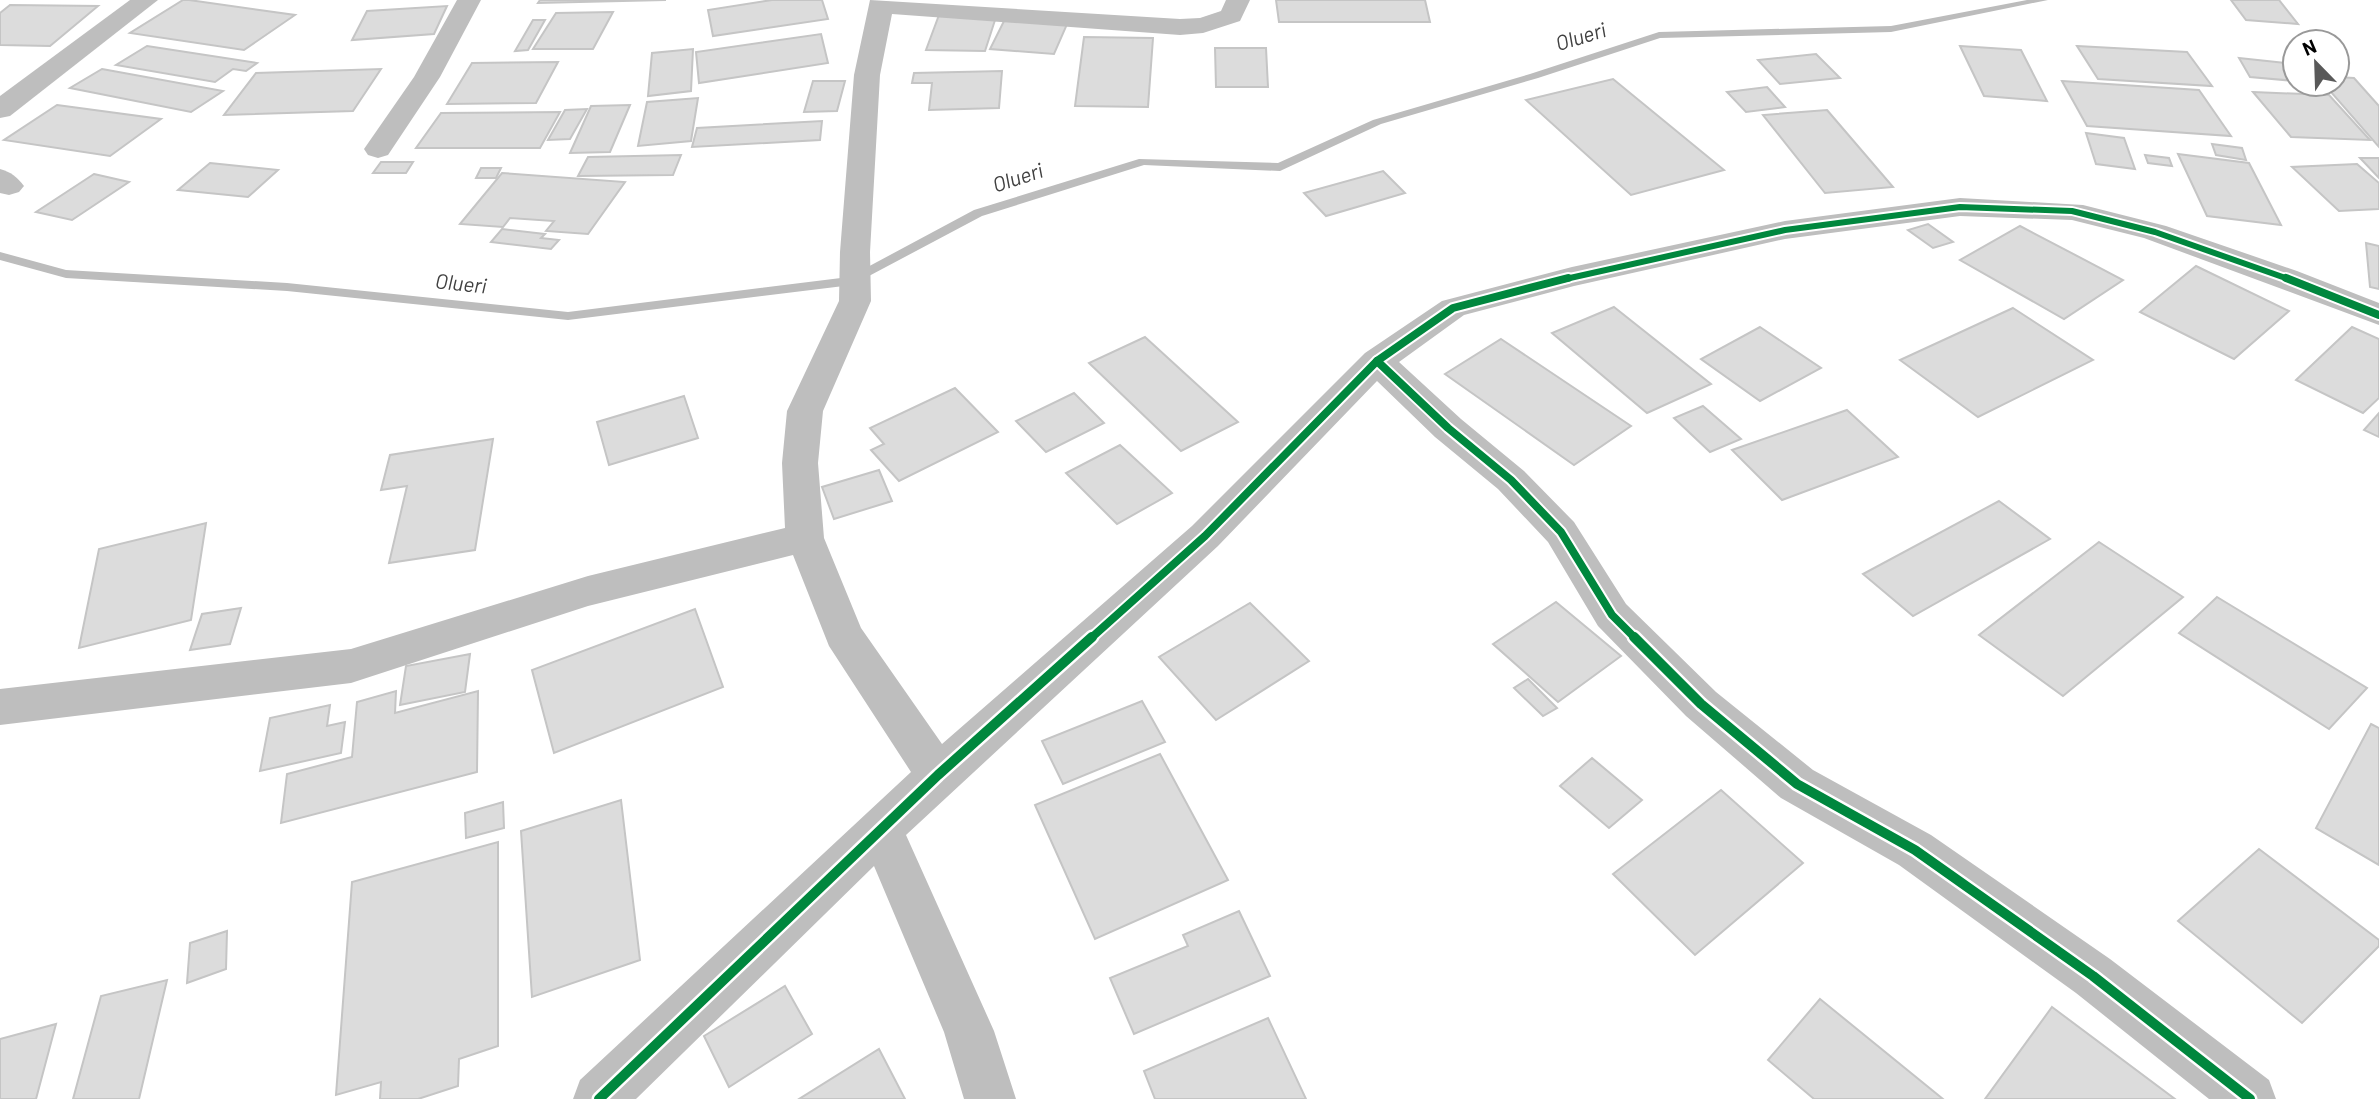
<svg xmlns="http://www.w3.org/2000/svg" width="2379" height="1099" viewBox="0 0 2379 1099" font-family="Barlow,sans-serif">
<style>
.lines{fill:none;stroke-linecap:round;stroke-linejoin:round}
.stream{fill:#bcbcbc;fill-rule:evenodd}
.building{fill:#dcdcdc;stroke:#c5c5c5;stroke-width:2}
.street{fill:#bebebe;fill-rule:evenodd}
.cycleway-far2-casing{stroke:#fff;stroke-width:10}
.cycleway-far1-casing{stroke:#fff;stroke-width:12}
.cycleway-casing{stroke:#fff;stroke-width:15}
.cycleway-far2{stroke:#00873e;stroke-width:6}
.cycleway-far1{stroke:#00873e;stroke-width:8}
.cycleway{stroke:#00873e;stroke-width:10}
.labels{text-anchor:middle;stroke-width:6;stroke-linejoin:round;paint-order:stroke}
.far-water-label{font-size:21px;font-style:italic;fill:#404040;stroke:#fff}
</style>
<rect width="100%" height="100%" fill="#fff"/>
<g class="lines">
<!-- stream -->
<path class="stream" d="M2027,0H2048L1891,32L1660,38L1538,78L1381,124L1280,171L1144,165L982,216L852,285L568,320L287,291L66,278L0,260V252L66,270L287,283L568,312L849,277L974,210L1139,159L1278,163L1373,120L1530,74L1659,32L1891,26Z"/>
</g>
<!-- building -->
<g class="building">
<path d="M183,0H189L295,15L244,50L130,33Z"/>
<path d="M540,0H666L538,3Z"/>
<path d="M772,0H822L828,19L713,36L708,10Z"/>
<path d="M1276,0H1425L1430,22H1279Z"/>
<path d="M2231,0H2279L2298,24L2246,20Z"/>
<path d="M10,5L98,6L50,46L0,45V13Z"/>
<path d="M447,6L434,34L352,40L367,11Z"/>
<path d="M613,12L593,49H533L556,13Z"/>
<path d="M939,15L996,17L985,51L926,50Z"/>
<path d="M1006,17L1068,22L1054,54L990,49Z"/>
<path d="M533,20H545L528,50L515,51Z"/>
<path d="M821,34L828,63L699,83L696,52Z"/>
<path d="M1084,37L1153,38L1148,107L1075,106Z"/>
<path d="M147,46L257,63L246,71L233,69L215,82L116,65Z"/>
<path d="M1960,46L2021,50L2047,101L1984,96Z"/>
<path d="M2077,46L2187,52L2212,86L2098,79Z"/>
<path d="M1215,48H1266L1268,87H1216Z"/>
<path d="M693,49L691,91L648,96L652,53Z"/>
<path d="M1816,54L1840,78L1780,84L1758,60Z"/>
<path d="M2239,58L2295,64V81L2250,77Z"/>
<path d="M558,62L536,103L447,104L472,63Z"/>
<path d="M102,69L223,91L191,112L70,88Z"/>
<path d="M381,69L353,111L224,115L256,73Z"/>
<path d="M1002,71L999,108L929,110L932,83H912L914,73Z"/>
<path d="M2337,77L2354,78L2379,106V147L2324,84H2337Z"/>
<path d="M1613,79L1724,170L1631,195L1526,100Z"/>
<path d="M813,81H845L837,111L804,112Z"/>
<path d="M2062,81L2199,90L2231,136L2087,126Z"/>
<path d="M1767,87L1785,107L1746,112L1727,92Z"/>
<path d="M2253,92L2329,95L2370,140L2291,137Z"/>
<path d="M698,98L691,141L638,146L647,102Z"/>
<path d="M57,105L161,119L110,156L4,140Z"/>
<path d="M630,105L610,152L570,153L591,106Z"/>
<path d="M587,109L570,139L548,140L565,110Z"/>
<path d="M1827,110L1893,187L1825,193L1763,115Z"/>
<path d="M560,112L540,148H416L441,113Z"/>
<path d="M822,121L820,140L692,147L697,128Z"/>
<path d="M2086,133L2124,138L2135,169L2096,164Z"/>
<path d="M2212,144L2242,148L2246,160L2216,155Z"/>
<path d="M2178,154L2249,163L2281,225L2207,216Z"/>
<path d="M681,155L673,175L578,176L588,157Z"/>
<path d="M2145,155L2169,158L2172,166L2148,163Z"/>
<path d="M2360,158H2379V178Z"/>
<path d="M381,162H413L406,173H373Z"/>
<path d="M210,163L278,170L248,197L178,190Z"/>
<path d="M2357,164L2379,183V209L2339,211L2292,167Z"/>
<path d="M481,168H501L496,178H476Z"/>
<path d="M1383,171L1405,193L1326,216L1304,193Z"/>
<path d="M502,173L625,182L588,234L546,231L554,221L510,218L503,227L460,224Z"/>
<path d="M94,174L129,182L72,220L36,212Z"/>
<path d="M1928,224L1953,242L1933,248L1908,230Z"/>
<path d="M2020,226L2123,280L2064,319L1960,260Z"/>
<path d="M502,229L545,234L541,238L559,240L551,249L491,242Z"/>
<path d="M2366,243L2379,246V289L2370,287Z"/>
<path d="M2196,266L2289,311L2234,359L2140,312Z"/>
<path d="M1614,307L1711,384L1647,413L1552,333Z"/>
<path d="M2013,308L2093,360L1978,417L1900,360Z"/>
<path d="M1760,327L1821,368L1760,401L1701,359Z"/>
<path d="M2352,327L2379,339V398L2363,413L2296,380Z"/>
<path d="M1145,337L1238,422L1181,451L1089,363Z"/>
<path d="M1501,339L1631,426L1574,465L1445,374Z"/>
<path d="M955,388L998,432L899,481L871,450L884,444L870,428Z"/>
<path d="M1074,393L1104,423L1046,452L1016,421Z"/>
<path d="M684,396L698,438L609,465L597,422Z"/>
<path d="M1703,406L1741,439L1710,452L1674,418Z"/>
<path d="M1847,410L1898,457L1782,500L1732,450Z"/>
<path d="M2379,413V437L2364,430Z"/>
<path d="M493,439L475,550L389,563L407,486L381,490L390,455Z"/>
<path d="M1120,445L1172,493L1117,524L1066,473Z"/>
<path d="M879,470L892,501L834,519L822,487Z"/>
<path d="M1999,501L2050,539L1913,616L1863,574Z"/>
<path d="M206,523L191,620L79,648L99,549Z"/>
<path d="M2099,542L2183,597L2063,696L1979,635Z"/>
<path d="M2217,597L2367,688L2329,729L2179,633Z"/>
<path d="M1556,602L1621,656L1558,702L1493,644Z"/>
<path d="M1250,603L1309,661L1216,720L1159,657Z"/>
<path d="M241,608L230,644L190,650L202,614Z"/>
<path d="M695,609L723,687L554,753L532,670Z"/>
<path d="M470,654L465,692L400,705L406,666Z"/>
<path d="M1528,679L1557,708L1543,716L1514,688Z"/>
<path d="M396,691L395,713L478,691L477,772L281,823L287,774L352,757L357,702Z"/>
<path d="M1142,701L1165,742L1063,784L1042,741Z"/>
<path d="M330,705L327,726L345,722L341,753L260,771L270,718Z"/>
<path d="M2371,724L2379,728V865L2316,828Z"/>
<path d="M1160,754L1228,880L1095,939L1035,805Z"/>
<path d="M1592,758L1642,800L1609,828L1560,786Z"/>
<path d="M1721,790L1803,863L1695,955L1613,874Z"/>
<path d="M621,800L640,960L532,997L521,831Z"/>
<path d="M503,802L504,828L466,838L465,813Z"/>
<path d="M498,842V1046L459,1059L458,1086L418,1099H380L381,1082L336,1095L352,882Z"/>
<path d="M2259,849L2379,940V946L2302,1023L2178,921Z"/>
<path d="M1239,911L1270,976L1134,1034L1110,978L1188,946L1183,935Z"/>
<path d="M227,931L226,969L187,983L190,943Z"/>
<path d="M167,980L139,1099H73L101,996Z"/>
<path d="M785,986L812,1034L729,1087L704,1036Z"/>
<path d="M1820,999L1943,1099H1814L1768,1060Z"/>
<path d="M2052,1007L2175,1099H1985Z"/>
<path d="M1268,1018L1306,1099H1155L1144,1071Z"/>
<path d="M56,1024L36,1099H0V1039Z"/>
<path d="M879,1049L905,1099H799Z"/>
</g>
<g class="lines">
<!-- street -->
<g class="street">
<path d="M130,0H158L10,116L0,118V96Z"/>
<path d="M457,0H481L440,77L388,155L378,158L368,155L364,149L414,77Z"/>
<path d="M870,0L1180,19L1200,18L1221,11L1226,0H1250L1240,21L1203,33L1180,35L892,14L880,75L870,252L871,301L823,411L818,463L824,538L861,628L942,744L1192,526L1365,353L1442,301L1572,267L1785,221L1960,198L2083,205L2166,226L2297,271L2379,303V325L2144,238L2072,220L1960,216L1785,239L1574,286L1464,315L1399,362L1461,419L1524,471L1574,522L1626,604L1716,692L1813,770L1931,835L2110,959L2269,1080L2276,1099H2209L2076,993L1899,865L1781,798L1686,716L1598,626L1548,542L1498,489L1435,437L1377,381L1218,546L906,835L994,1031L1016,1099H964L944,1032L874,866L636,1099H573L580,1080L911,772L829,646L793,555L588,606L351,683L0,725V689L351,649L588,576L785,528L782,463L787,411L839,301L840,252L854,75Z"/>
<path d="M0,169C11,172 17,177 24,186L19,192L9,195L0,193Z"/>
</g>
<defs>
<path id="cycleway-far2" d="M1561,280L1785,230L1960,207L2072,211L2155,232L2291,280"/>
<g id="cycleway-far1">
<path d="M2286,278L2379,315"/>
<path d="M1377,361L1448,428L1511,480L1561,532L1612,615L1636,639"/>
<path d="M1090,639L1205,536L1377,361L1453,308L1568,278"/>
</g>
<g id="cycleway">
<path d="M1634,637L1701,704L1797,784L1915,850L2093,976L2250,1099"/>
<path d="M599,1099L938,775L1092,637"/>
</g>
</defs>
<!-- cycleway-far2 casing -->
<use href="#cycleway-far2" class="cycleway-far2-casing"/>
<!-- cycleway-far1 casing -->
<use href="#cycleway-far1" class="cycleway-far1-casing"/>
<!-- cycleway casing -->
<use href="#cycleway" class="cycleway-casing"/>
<!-- cycleway-far2 -->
<use href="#cycleway-far2" class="cycleway-far2"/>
<!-- cycleway-far1 -->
<use href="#cycleway-far1" class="cycleway-far1"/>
<!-- cycleway -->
<use href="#cycleway" class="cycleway"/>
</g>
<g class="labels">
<!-- far-water labels -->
<g class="far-water-label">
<text transform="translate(1581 37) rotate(-17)" y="7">Olueri</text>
<text transform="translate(1018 178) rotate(-18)" y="7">Olueri</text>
<text transform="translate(461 284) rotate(6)" y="7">Olueri</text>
</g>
</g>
<!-- north arrow -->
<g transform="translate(2316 63) rotate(337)"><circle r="33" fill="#ffffff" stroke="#999999" stroke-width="2"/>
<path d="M0-5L12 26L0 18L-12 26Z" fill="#595959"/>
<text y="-10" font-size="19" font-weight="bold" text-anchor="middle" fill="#000000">N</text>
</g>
</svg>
